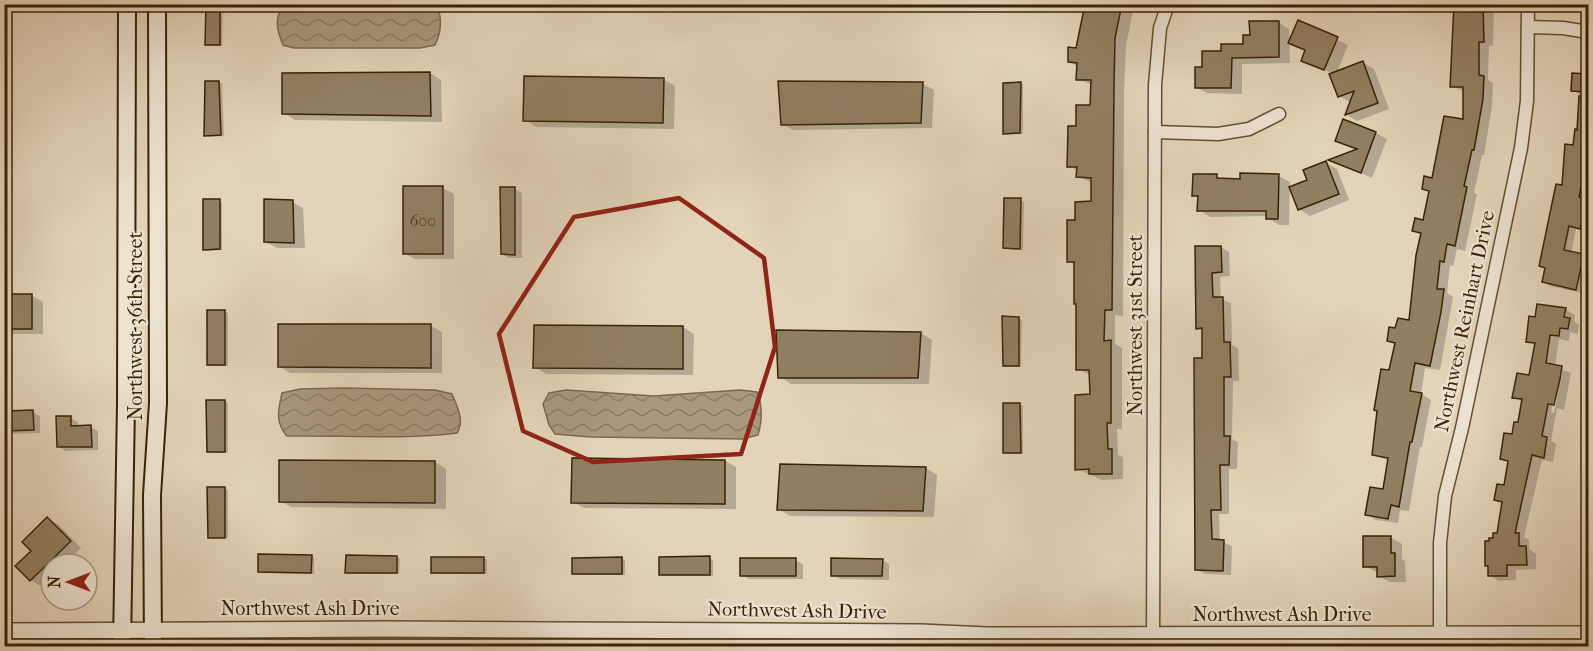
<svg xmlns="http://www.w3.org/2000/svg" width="1593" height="651" viewBox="0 0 1593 651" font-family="'IM FELL French Canon',serif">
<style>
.water{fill:url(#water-waves);stroke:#7c694b;stroke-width:1.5}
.shadow{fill:#0003;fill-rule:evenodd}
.building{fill:#917f61;stroke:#392302;stroke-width:1.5}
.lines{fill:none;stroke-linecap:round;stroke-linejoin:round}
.minor-casing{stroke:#644f30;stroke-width:15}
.tertiary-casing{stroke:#644f30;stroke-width:18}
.secondary-casing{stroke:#392302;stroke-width:20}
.minor{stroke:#ede3d2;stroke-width:12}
.tertiary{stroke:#ede3d2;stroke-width:15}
.secondary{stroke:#ede3d2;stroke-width:16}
.marked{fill:none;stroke:#8f2418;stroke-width:4.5;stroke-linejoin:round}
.labels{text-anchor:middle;stroke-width:4.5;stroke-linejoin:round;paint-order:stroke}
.number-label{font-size:16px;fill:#4f3a1a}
.street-label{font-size:20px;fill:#392302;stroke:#ede3d2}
</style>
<defs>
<pattern id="water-waves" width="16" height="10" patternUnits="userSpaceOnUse" patternTransform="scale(1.5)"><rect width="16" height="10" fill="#a9987b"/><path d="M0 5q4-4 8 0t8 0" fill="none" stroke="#8b7c63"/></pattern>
</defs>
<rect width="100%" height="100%" fill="#e3d4b9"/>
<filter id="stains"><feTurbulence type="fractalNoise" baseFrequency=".00333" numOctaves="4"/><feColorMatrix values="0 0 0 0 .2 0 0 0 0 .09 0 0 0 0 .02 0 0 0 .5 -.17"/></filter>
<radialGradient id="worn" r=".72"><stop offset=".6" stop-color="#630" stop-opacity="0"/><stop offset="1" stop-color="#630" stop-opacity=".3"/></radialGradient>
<!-- water -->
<g class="water">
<path d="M283,5H436C443,17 441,33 435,45L420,48H294L283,45C277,30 274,20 283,5Z"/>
<path d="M345,388L435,390L452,394C457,406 465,421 457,433C401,440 344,435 287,436C275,422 278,411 282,393L300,389Z"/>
<path d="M566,390L654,396L740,390L757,392C763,406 762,421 758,435L743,439L590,437L555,434L549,425L543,404L549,393Z"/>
</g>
<!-- shadow -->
<g class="shadow">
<path d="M208,4H223L222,46L206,44Z"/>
<path d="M1077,4H1127L1126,8L1133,12L1126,45L1124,94L1123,316L1115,315V344L1122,348V429H1117L1118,455L1123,457V479L1102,480L1077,469L1091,396V375L1077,369L1078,305L1075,265L1069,261L1077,221L1092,203V183L1078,176V171L1069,166L1078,128L1091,106L1092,85L1078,79V67L1069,61L1077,49L1085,11Z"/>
<path d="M1456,4H1494L1493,46H1489L1488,80L1493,83L1492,106L1484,155H1482L1474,193L1477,194L1465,251L1457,249L1453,266L1450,265L1447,293L1453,297L1440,370L1425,368L1421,394L1431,400L1422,447H1420L1409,511L1400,510L1398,523L1376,520L1366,514L1384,491L1389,461L1373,454L1396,344L1388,340L1396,330L1411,322L1422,235L1414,231L1424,222L1430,192L1423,189L1434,179L1464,120L1465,92L1452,86Z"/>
<path d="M1278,22L1289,29L1290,63L1242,64V94L1207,93L1196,87L1204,69L1222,53L1244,46L1251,36Z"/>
<path d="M1299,22L1348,45L1337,72L1363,63L1374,69L1389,109L1357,121L1347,115L1351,103L1339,96L1331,73L1303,60L1307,51L1290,42Z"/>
<path d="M430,73L441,80L442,122L295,120L284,113V75Z"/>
<path d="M1573,75L1588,76V189L1586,200L1588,201V232L1576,229L1571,253L1588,259L1583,293L1550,286L1543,281L1546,269L1541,266L1579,131L1580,95L1573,90Z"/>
<path d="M664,80L675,86L674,129L536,127L525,120Z"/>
<path d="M219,82L222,84L224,136L209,137L206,135Z"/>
<path d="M1020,83L1023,85V134L1007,135L1004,133Z"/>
<path d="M923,84L934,90L932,128L793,130L782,124Z"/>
<path d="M1376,133L1387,139L1372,178L1332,160L1357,150L1337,141Z"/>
<path d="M1326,163L1337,169L1349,200L1310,216L1299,209L1309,181Z"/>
<path d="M1217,176L1224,180H1242L1279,176L1290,182L1289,225H1279L1268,218V216L1210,217L1199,210V199L1194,196Z"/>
<path d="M443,188L454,194V259H415L404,253Z"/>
<path d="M515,189L522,193V258H509L502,254Z"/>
<path d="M1020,200L1024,202L1023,250L1008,249L1005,247Z"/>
<path d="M219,201L222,203V250L207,251L204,249Z"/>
<path d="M292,202L303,208L305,248H277L265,242Z"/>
<path d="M1221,247L1229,252L1230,276L1220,277L1221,299L1231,303L1232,345L1238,348L1239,381H1233L1232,439L1238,442L1237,469H1229V514H1219L1220,541L1232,546L1231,575L1205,574L1196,569L1204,360L1203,331L1197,328L1196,248Z"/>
<path d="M4,295L32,296L43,302V334H4Z"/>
<path d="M1565,309L1575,315L1574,321L1579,325L1578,334L1570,332L1569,341L1559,339L1555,367L1571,373L1564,410L1557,408L1551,441L1556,444L1553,462L1542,460L1524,537L1529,540V549L1536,554V569L1516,570V580L1499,581L1489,575V567L1487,565L1498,534L1504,504L1495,499L1505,487L1509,463L1501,459L1519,424L1523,402L1514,397L1531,377L1536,346L1527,341L1537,319ZM1560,369H1563L1554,413L1551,412Z"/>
<path d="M224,311L228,313V366H211L208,364Z"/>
<path d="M1019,318L1022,320L1021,367H1007L1004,365Z"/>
<path d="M431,326L442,332V373H290L279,366Z"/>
<path d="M683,327L694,334L693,375L546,374L535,367Z"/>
<path d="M921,333L932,340L929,384H791L780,377Z"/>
<path d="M224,401L228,403V453H211L208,451Z"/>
<path d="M1020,404L1023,406V454H1008L1005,452Z"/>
<path d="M4,412H33L40,416V433L9,434L4,431Z"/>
<path d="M71,418L78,422V427H91L98,431V450L65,451L58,446Z"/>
<path d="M573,460L725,461L736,467V509L584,508L573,502Z"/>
<path d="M281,461L435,462L446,469V509L291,507L280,501Z"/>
<path d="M926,468L937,475L934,517L790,516L779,509Z"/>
<path d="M224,488L228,490V538H212L209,537Z"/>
<path d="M48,519L59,525L81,548L65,564H51V578L42,587L31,580L18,566L33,551Z"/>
<path d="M1390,537L1402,544V559L1405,561L1406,582H1390L1378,576V573L1365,566Z"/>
<path d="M311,556L314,558V574L262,573L259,571Z"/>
<path d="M396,557L400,559L399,574H350L347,572Z"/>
<path d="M432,558H484L487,560V574H436L432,573Z"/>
<path d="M709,558L713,560V576H663L660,574Z"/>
<path d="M622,559L625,560V575H576L573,574Z"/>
<path d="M795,560L803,564V579H749L742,575Z"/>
<path d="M882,560L889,564V580L840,579L832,575Z"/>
</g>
<!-- building -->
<g class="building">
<path d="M206,4H220V45H205Z"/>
<path d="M1085,4H1122L1115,38L1114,87L1112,310H1105L1104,341L1111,340V423H1107L1108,449H1112V474H1089V469L1075,470V395L1090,394L1089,370H1076V304H1074V262H1067V220H1075V202L1091,201V178L1076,177L1077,167H1067L1068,126H1076V105H1090L1091,80H1076L1077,63L1068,62V47L1076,48Z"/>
<path d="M1454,4H1483L1484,42H1479V75L1484,76L1483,99L1474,150H1472L1464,186L1467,187L1455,246L1447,244L1444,262L1440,261L1437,289H1444L1441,312L1430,366L1415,363L1410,391L1422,393L1412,442H1410L1399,507L1391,505L1388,519L1365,515L1370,487L1383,489L1388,458L1372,455L1377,411L1374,410L1381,369L1389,370L1395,343L1387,341L1389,327L1395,328L1398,318L1409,320L1416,255L1421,233L1412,231L1415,218L1423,220L1429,191L1422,189L1424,176L1432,178L1444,116L1463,119V87H1450Z"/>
<path d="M1298,20L1338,37L1324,70L1301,61L1305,50L1288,43Z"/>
<path d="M1249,21H1279V57L1232,58L1231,88H1195V67H1202V51H1221V44H1243V35H1250Z"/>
<path d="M1363,61L1378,103L1345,115L1354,91L1338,97L1329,74Z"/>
<path d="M430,72L431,116L282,114V73Z"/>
<path d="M1572,73L1588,74V92L1571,91Z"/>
<path d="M524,76L664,78L663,123L523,121Z"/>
<path d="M205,81H219L221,135L204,136Z"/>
<path d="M778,81L923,82L921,123L781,125Z"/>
<path d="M1021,82L1020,133L1003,134V83Z"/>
<path d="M1579,96L1588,97V162H1586L1579,197L1588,199V218L1583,216L1580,229L1569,226L1564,250L1584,254L1576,290L1542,282L1545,268L1539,266L1556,184L1562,185L1565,144L1573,145L1575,129L1577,130Z"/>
<path d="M1343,119L1376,132L1361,173L1328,160L1357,149L1335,141Z"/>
<path d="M1326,161L1339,194L1298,210L1289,187L1307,180L1303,170Z"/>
<path d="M1240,173L1279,174L1278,219H1266V211H1197L1198,196H1192L1193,174H1217V178L1240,179Z"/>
<rect x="403" y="186" width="40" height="68"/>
<path d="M500,187H515V255L501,254Z"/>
<path d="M1004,198H1021L1020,249L1003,248Z"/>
<path d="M203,199H220V249L203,250Z"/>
<path d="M264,199L293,200L294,243L264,242Z"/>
<path d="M1195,246H1221L1222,272L1212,273L1213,297H1223L1224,342H1230L1231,377H1224V436H1230L1229,465H1220L1221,510H1211L1212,539L1224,540L1223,571L1195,570L1194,358H1202V328L1196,329Z"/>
<rect x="4" y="294" width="28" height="35"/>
<path d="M1537,304L1566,308L1564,317L1570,318L1568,329L1560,328L1559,336L1550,335L1546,363L1562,366L1560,379L1554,405L1548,404L1542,436L1547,437L1544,458L1532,455L1515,533H1519V546H1526L1527,565H1507V576H1488V566H1485V541H1489V538H1493V533H1497L1502,502L1494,500L1497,484L1504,485L1508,461L1500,459L1504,433L1512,434L1514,422H1518L1522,399L1512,398L1517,373L1529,375L1535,343L1526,342L1529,316L1535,317Z"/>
<rect x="207" y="310" width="18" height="55"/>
<path d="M1002,316L1019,317V366H1003Z"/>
<path d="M278,324H431V368L278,367Z"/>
<path d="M534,325L683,326V369L533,368Z"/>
<path d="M776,330L921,332L918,378H778Z"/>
<path d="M206,400H225V452H207Z"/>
<path d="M1003,403H1020L1021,453H1003Z"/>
<path d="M33,410L34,430L4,431V411Z"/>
<path d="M56,416H71V426L91,425L92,447H57Z"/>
<path d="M572,458L725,460V504L571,503Z"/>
<path d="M279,460L435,461V503L279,502Z"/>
<path d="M780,464L926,467L923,511L777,510Z"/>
<path d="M207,487H225V538H208Z"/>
<path d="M47,517L71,541L30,581L15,566L31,551L22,542Z"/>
<path d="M1363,536H1391V553H1395V576L1377,577V567H1363Z"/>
<path d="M258,554L312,555L311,573L258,572Z"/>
<path d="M346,555L397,556V573H345Z"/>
<path d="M710,556V575H659V557Z"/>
<rect x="431" y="557" width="53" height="16"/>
<path d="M622,557V574H572V558Z"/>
<rect x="740" y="558" width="56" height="18"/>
<path d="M831,558L883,559L882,576H831Z"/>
</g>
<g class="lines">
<defs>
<g id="minor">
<path d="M1528,27L1563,28L1588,32"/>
<path d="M1155,132L1218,134L1249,129L1279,114"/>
<path d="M921,632L922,646"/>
<path d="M1153,646L1155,85L1160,28L1168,4"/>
<path d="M1440,646V543L1445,496L1462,428L1521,148L1527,101L1528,4"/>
</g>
<path id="tertiary" d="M4,631L387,629L921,632L987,635L1588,634"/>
<g id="secondary">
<path d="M122,646L126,404L127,4"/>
<path d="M153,646L152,495L158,403L157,4"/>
</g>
</defs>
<!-- minor casing -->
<use href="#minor" class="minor-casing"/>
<!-- tertiary casing -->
<use href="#tertiary" class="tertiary-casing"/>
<!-- secondary casing -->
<use href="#secondary" class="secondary-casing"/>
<!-- minor -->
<use href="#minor" class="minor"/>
<!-- tertiary -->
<use href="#tertiary" class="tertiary"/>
<!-- secondary -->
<use href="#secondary" class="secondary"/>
</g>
<!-- marked area -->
<path class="marked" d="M679,198L764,258L775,347L741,454L593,462L523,431L499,334L574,217Z"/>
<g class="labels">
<!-- number labels -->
<g class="number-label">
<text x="423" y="226">600</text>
</g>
<!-- street labels -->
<g class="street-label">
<text transform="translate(1464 321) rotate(-78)" y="7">Northwest Reinhart Drive</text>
<text transform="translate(1135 325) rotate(-90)" y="7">Northwest 31st Street</text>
<text transform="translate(135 326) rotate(-90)" y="7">Northwest 36th Street</text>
<text x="310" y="615">Northwest Ash Drive</text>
<text transform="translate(797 610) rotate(1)" y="7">Northwest Ash Drive</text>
<text x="1282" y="621">Northwest Ash Drive</text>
</g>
</g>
<!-- margin -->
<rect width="1593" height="651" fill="none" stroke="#e3d4b9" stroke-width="24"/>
<rect x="6" y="6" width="1581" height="639" fill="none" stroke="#392302" stroke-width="3"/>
<rect x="12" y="12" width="1569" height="627" fill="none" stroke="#392302" stroke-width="1.5"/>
<!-- north arrow -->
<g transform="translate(69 582) rotate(270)"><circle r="28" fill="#ede3d2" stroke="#a5967f" stroke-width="1.5"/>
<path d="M0-4.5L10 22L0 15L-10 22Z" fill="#8f2418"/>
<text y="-9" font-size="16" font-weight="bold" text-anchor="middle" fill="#392302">N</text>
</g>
<rect width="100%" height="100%" filter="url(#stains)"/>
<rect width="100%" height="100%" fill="url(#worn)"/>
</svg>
